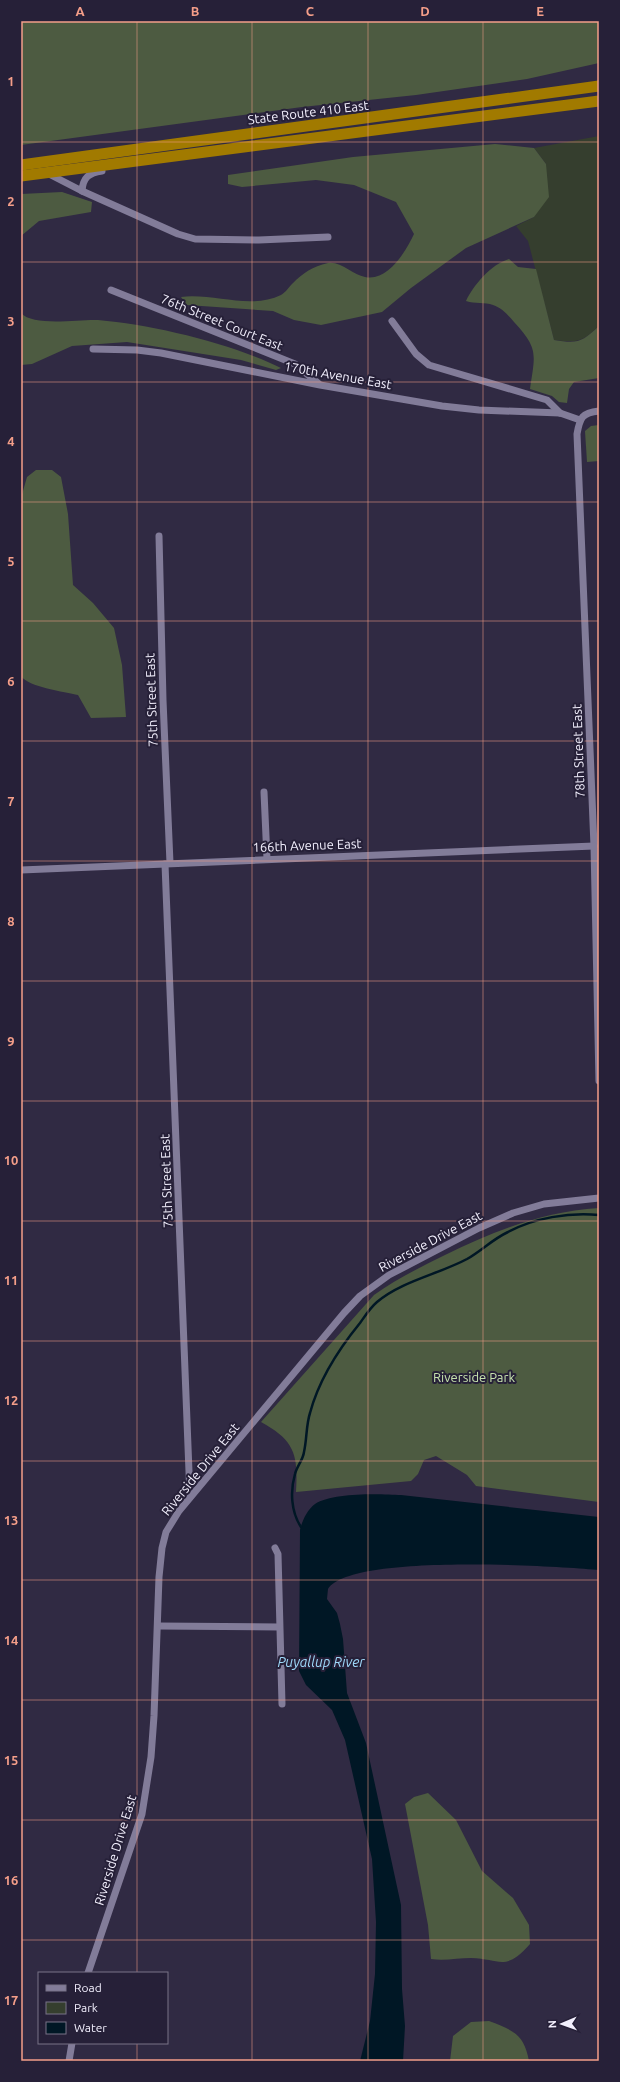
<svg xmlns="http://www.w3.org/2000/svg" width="620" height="2082" viewBox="0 0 620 2082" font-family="Ubuntu,sans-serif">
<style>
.green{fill:#353e2e}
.forest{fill:#4d5b41}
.water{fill:#001725}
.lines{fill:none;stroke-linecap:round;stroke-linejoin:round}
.stream{stroke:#001725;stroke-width:2.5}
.minor{stroke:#827c99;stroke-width:7}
.highway{stroke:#a17a00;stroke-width:11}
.grid{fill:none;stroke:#f49e89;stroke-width:1;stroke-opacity:0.55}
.labels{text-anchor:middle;stroke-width:4;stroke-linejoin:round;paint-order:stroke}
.street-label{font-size:13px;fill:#f2effd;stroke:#262038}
.park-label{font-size:13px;fill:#c6e2ae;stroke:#262038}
.water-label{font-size:14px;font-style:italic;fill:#9ed8f9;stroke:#262038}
.neatline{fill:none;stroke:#f49e89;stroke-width:1.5}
.grid-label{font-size:13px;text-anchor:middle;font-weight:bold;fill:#f49e89}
</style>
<rect width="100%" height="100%" fill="#302a43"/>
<!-- green -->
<path class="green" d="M599,136V326C582,342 578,343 554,340L528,241L516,226L534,217L546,164L534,148Z"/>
<!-- forest -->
<g class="forest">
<path d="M21,21H599V63L527,79L416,95L302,107L21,145Z"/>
<path d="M495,144L534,148L546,164L549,197L534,217L466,248L411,288L382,312L321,325L294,320L273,311L187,305L181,297C214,293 250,310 281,295C285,293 289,287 292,284C304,272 312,267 328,263C341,261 353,275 365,277C388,282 406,251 414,234L396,202L354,185L316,180L242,187L228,184V175L353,157Z"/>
<path d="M62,192L92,202L91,212L39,221L21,236V194Z"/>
<path d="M509,259L518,267L536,269L554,340C578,344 582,342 599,326V378L574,382L569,389L567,403L559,402L552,396L530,389C535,354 539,349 514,322C508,315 502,308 493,305C485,302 475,304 466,301C473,286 491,264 509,259Z"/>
<path d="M21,313C33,327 80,319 98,320C154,325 230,343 281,368L276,370L241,360L127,342L72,346L32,364L21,365Z"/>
<path d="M599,425V461L587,462L585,431L591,426Z"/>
<path d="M36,470H52L61,477L68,514L73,585L93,603L114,628L122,665L126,717L91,718L78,695C65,692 28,687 21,676V498L27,477Z"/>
<path d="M599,1208V1502L476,1486L467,1475L436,1456L424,1460L418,1474L411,1481L296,1492C298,1456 296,1441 261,1422L374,1295C396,1279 421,1267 445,1255C497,1230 542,1212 599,1208Z"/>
<path d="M428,1793L456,1820L482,1871L513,1898L529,1925L530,1944C505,1972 501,1959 471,1958C458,1958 445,1961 431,1959L428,1925L405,1804L414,1797Z"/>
<path d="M489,2021C513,2030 524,2034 529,2061H450L453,2036L471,2022Z"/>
</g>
<!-- water -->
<path class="water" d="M401,1495L599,1517V1570C555,1566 350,1553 328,1589L327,1599L337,1613L340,1624L343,1639L347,1693L366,1743L401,1905L402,1989L405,2026L403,2061H360L370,2021L375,1974L376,1922L372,1859L345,1740L332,1710L306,1685L299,1671L300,1530C302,1521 307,1510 315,1504C333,1492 380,1494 401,1495Z"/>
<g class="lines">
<!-- stream -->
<path class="stream" d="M301,1527C291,1512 290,1491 295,1474C297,1466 303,1460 304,1452C307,1439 306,1425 310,1413C319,1379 338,1350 360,1323C365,1316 370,1308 377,1302C402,1281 439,1274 467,1259C481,1251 493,1239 508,1232C534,1218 569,1212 599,1215"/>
<!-- minor -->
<g class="minor">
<path d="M47,173L82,191C83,177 89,173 102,171"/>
<path d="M82,191L178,234L195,239L259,240L328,237"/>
<path d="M111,290L295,364L319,384"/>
<path d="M392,321L416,354L429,365L547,400L560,413"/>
<path d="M93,349L137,350L161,353L320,385L442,406L479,410L560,413L580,420"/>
<path d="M599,411C582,413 580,417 577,434L594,846L599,1081"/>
<path d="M159,536L163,700L170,863"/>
<path d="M264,792L267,859"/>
<path d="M165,864L190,1497"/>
<path d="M21,870L594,846"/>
<path d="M275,1548L278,1554L282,1704"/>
<path d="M158,1626L279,1627"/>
<path d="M88,1973L142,1814L151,1757L154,1716L159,1577L162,1548L166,1532L179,1511L344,1313L360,1296L389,1275L479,1228L513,1213L544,1204L599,1198"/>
<path d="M69,2061L72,2043"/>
</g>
<!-- highway -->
<g class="highway">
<path d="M21,165L599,86"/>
<path d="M21,176L599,101"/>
</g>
</g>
<!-- grid -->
<path class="grid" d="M137,21V1973M252,21V2061M368,21V2061M483,21V2061M21,142H599M21,262H599M21,382H599M21,502H599M21,621H599M21,741H599M21,861H599M21,981H599M21,1101H599M21,1221H599M21,1341H599M21,1461H599M21,1580H599M21,1700H599M21,1820H599M21,1940H599M137,2043V2061"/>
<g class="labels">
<!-- street labels -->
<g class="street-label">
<text transform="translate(308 112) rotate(-7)" y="5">State Route 410 East</text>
<text transform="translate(222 322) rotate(22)" y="5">76th Street Court East</text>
<text transform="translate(338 375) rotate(10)" y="5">170th Avenue East</text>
<text transform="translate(151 700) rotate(-92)" y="5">75th Street East</text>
<text transform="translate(578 751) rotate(-92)" y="5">78th Street East</text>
<text transform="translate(307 845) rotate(-2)" y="5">166th Avenue East</text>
<text transform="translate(166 1181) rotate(-92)" y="5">75th Street East</text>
<text transform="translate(430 1241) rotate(-28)" y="5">Riverside Drive East</text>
<text transform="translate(200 1469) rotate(-51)" y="5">Riverside Drive East</text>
<text transform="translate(115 1850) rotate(-73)" y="5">Riverside Drive East</text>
</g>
<!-- park labels -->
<g class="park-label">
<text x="474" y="1382">Riverside Park</text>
</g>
<!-- water labels -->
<g class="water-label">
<text x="321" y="1667">Puyallup River</text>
</g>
</g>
<!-- border -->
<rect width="620" height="2082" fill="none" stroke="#262038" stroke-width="44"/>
<!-- legend -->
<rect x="38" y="1972" width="130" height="72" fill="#262038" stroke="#787387"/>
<rect x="46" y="1985" width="20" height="6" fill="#827c99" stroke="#787387"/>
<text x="74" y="1992" font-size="12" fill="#f2effd">Road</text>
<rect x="46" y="2002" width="20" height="12" fill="#353e2e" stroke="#787387"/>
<text x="74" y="2012" font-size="12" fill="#f2effd">Park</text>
<rect x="46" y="2022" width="20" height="12" fill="#001725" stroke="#787387"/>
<text x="74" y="2032" font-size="12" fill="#f2effd">Water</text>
<!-- north arrow -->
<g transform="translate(562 2024) rotate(268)" stroke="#262038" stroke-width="3" paint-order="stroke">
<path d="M0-3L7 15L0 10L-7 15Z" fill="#f2effd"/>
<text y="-6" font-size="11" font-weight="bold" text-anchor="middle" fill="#f2effd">N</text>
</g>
<rect x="22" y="22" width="576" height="2038" class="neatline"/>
<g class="grid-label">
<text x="80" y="16">A</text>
<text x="195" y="16">B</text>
<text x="310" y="16">C</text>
<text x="425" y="16">D</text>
<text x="540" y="16">E</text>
<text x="11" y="86">1</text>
<text x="11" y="206">2</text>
<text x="11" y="326">3</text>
<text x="11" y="446">4</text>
<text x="11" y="566">5</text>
<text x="11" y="686">6</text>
<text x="11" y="806">7</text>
<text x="11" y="926">8</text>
<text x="11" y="1046">9</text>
<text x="11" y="1165">10</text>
<text x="11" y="1285">11</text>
<text x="11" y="1405">12</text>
<text x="11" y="1525">13</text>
<text x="11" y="1645">14</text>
<text x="11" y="1765">15</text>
<text x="11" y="1885">16</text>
<text x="11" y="2005">17</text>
</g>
</svg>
